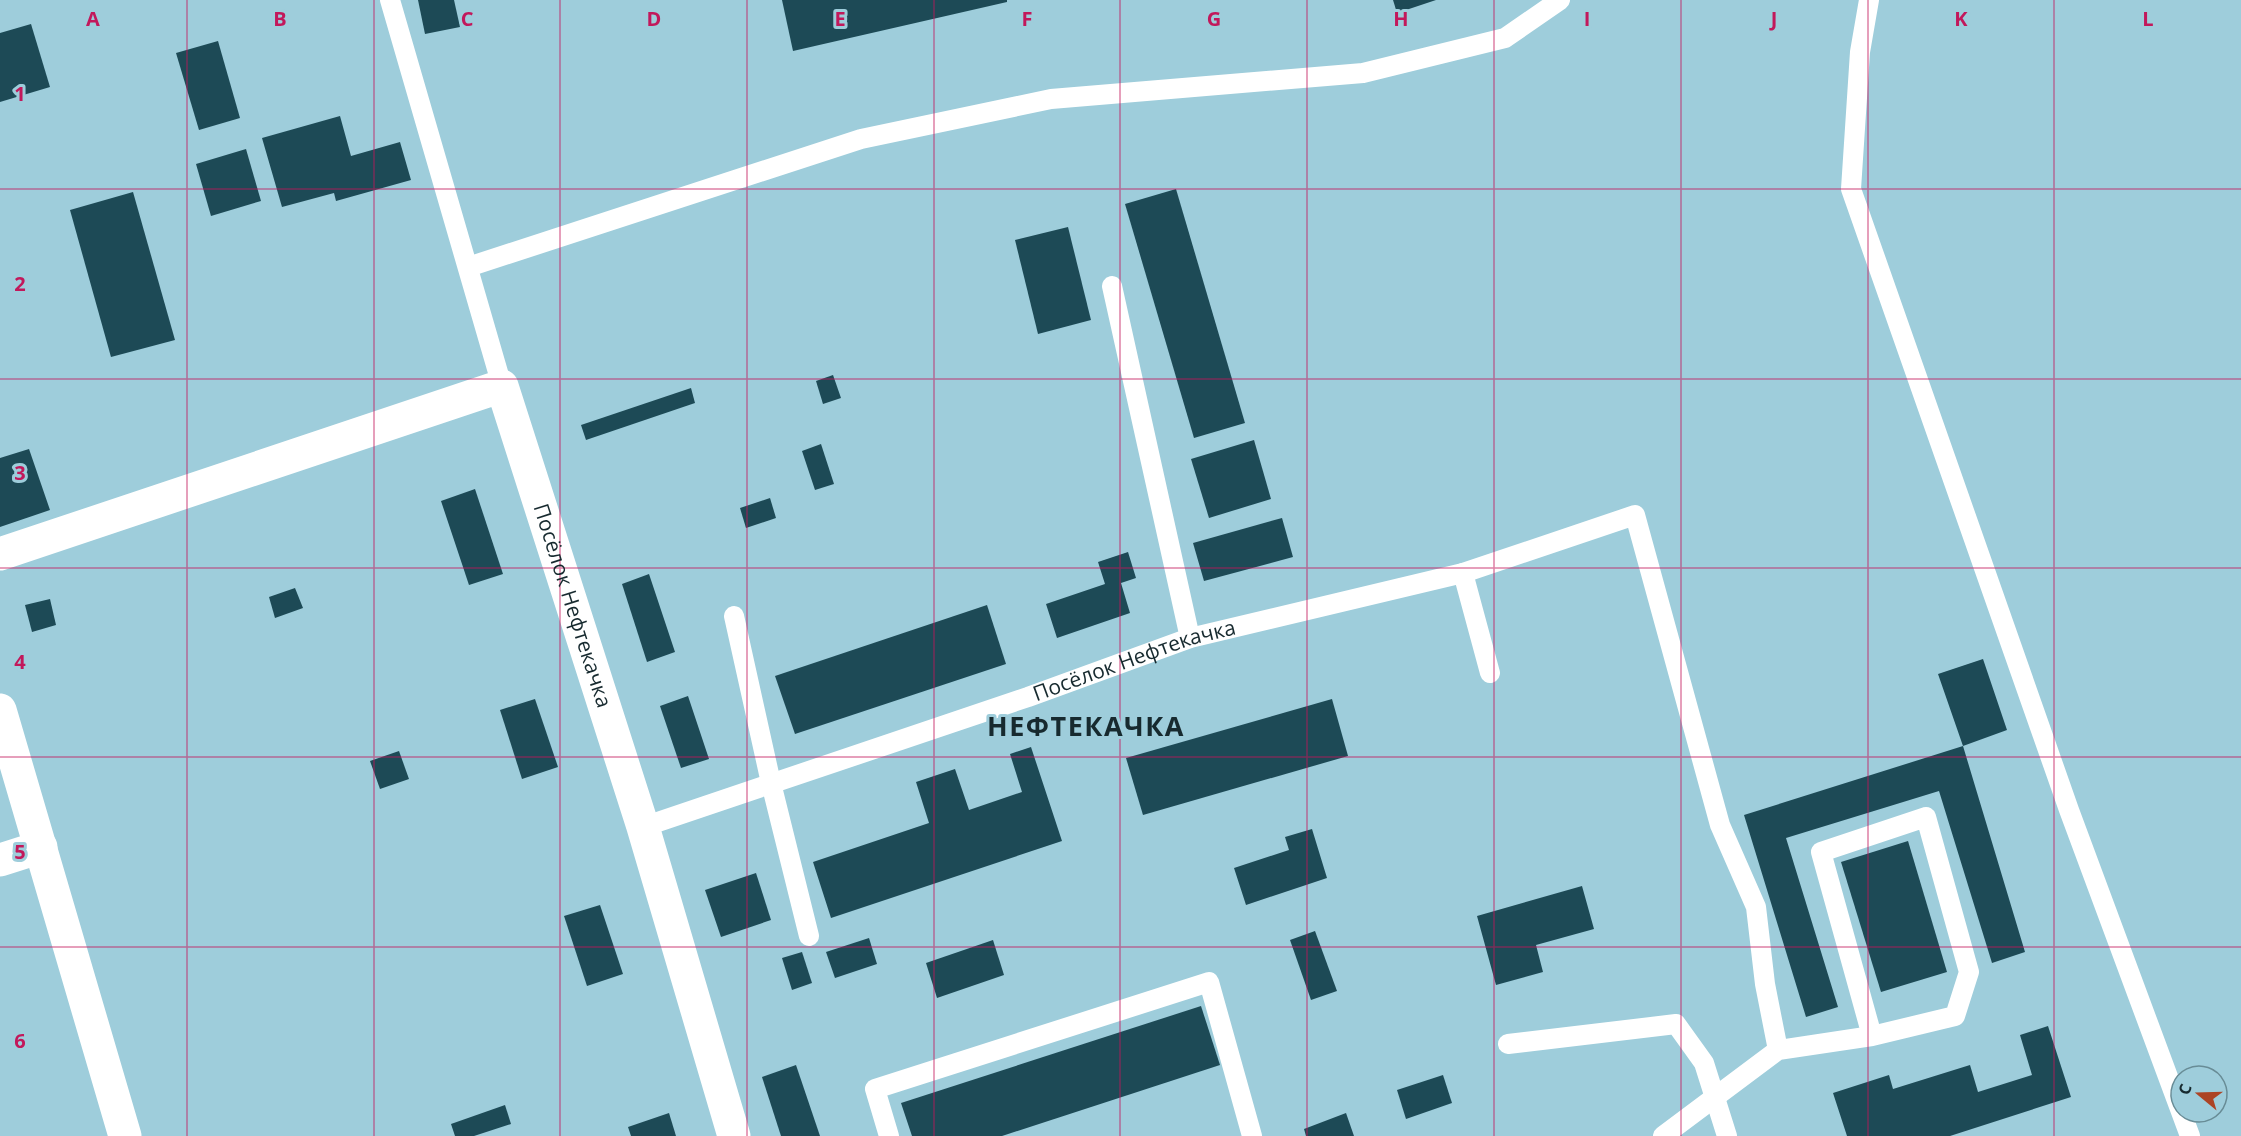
<svg xmlns="http://www.w3.org/2000/svg" width="2241" height="1136" viewBox="0 0 2241 1136" font-family="'Open Sans',sans-serif">
<style>
.building{fill:#1d4a56}
.lines{fill:none;stroke-linecap:round;stroke-linejoin:round}
.lane{stroke:#fff;stroke-width:20}
.street{stroke:#fff;stroke-width:33}
.grid{fill:none;stroke:#c2185b;stroke-width:1.5;stroke-opacity:0.55}
.labels{text-anchor:middle;stroke-width:6;stroke-linejoin:round;paint-order:stroke}
.street-label{font-size:21px;fill:#172a2f;stroke:#9ecddb}
.district-label{font-size:27px;font-weight:bold;letter-spacing:1.5px;fill:#172a2f;stroke:#9ecddb}
.grid-label{font-size:20px;text-anchor:middle;font-weight:bold;fill:#c2185b;stroke:#9ecddb;stroke-width:6;stroke-linejoin:round;paint-order:stroke}
</style>
<rect width="100%" height="100%" fill="#9ecddb"/>
<!-- building -->
<g class="building">
<path d="M418,0H454L460,27L425,34Z"/>
<path d="M782,0H1007V2L793,51Z"/>
<path d="M1393,0H1436L1397,13Z"/>
<path d="M31,24L50,87L0,102V33Z"/>
<path d="M218,41L240,118L199,130L176,53Z"/>
<path d="M340,116L351,156L400,142L411,180L336,201L334,193L282,207L262,138Z"/>
<path d="M246,149L261,201L211,216L196,164Z"/>
<path d="M1176,189L1245,423L1194,438L1125,204Z"/>
<path d="M133,192L175,340L111,357L70,210Z"/>
<path d="M1068,227L1091,320L1038,334L1015,240Z"/>
<path d="M833,375L841,398L823,404L816,381Z"/>
<path d="M691,388L695,403L586,440L581,425Z"/>
<path d="M1254,440L1271,499L1209,518L1191,459Z"/>
<path d="M821,444L834,484L815,490L802,451Z"/>
<path d="M29,449L50,510L0,527V458Z"/>
<path d="M475,489L503,574L469,585L441,501Z"/>
<path d="M770,498L776,518L746,528L740,508Z"/>
<path d="M1282,518L1293,557L1204,581L1193,543Z"/>
<path d="M1128,552L1136,578L1121,583L1130,613L1057,638L1046,604L1105,584L1098,562Z"/>
<path d="M649,574L675,652L647,662L622,584Z"/>
<path d="M295,588L303,608L275,618L269,597Z"/>
<path d="M50,599L56,625L32,632L25,605Z"/>
<path d="M987,605L1006,664L795,734L775,676Z"/>
<path d="M1983,659L2007,730L1963,746L2025,952L1992,963L1939,791L1786,838L1838,1007L1806,1017L1744,815L1963,746L1938,674Z"/>
<path d="M688,696L709,759L681,768L660,706Z"/>
<path d="M535,699L558,767L522,779L500,710Z"/>
<path d="M1332,699L1348,756L1143,815L1126,758Z"/>
<path d="M1031,747L1062,841L831,918L813,862L929,823L916,782L955,769L969,810L1022,792L1010,754Z"/>
<path d="M399,751L409,779L380,789L370,761Z"/>
<path d="M1312,829L1327,878L1246,905L1234,868L1289,850L1285,837Z"/>
<path d="M1908,841L1947,972L1881,992L1841,862Z"/>
<path d="M756,873L771,920L721,937L705,890Z"/>
<path d="M1582,886L1594,929L1536,945L1543,972L1496,985L1477,916Z"/>
<path d="M600,905L623,974L587,986L564,916Z"/>
<path d="M1315,931L1337,991L1311,1000L1290,940Z"/>
<path d="M869,938L877,964L835,978L826,952Z"/>
<path d="M993,940L1004,975L937,998L926,963Z"/>
<path d="M802,952L812,983L792,990L782,958Z"/>
<path d="M1201,1006L1220,1065L1002,1136H912L901,1103Z"/>
<path d="M2048,1026L2071,1097L1950,1136H1847L1833,1093L1889,1075L1893,1089L1970,1065L1978,1092L2032,1075L2020,1035Z"/>
<path d="M796,1065L820,1136H781L762,1077Z"/>
<path d="M1443,1075L1452,1103L1406,1119L1397,1090Z"/>
<path d="M505,1105L511,1124L474,1136H455L451,1124Z"/>
<path d="M669,1113L676,1136H631L628,1127Z"/>
<path d="M1346,1113L1354,1136H1306L1304,1129Z"/>
</g>
<g class="lines">
<!-- lane -->
<g class="lane">
<path d="M390,0L502,386"/>
<path d="M1869,0L1860,52L1851,189L2069,810L2190,1136"/>
<path d="M468,267L861,139L1051,99L1363,73L1505,38L1560,0"/>
<path d="M1112,286L1190,638"/>
<path d="M734,616L771,783L809,936"/>
<path d="M1490,673L1463,573L1635,515L1720,825L1756,907L1765,984L1778,1050"/>
<path id="s1" d="M643,827L1028,697L1190,638L1463,573"/>
<path d="M1508,1044L1676,1024L1704,1063L1727,1136"/>
<path d="M889,1136L875,1089L1209,982L1252,1136"/>
<path d="M1663,1136L1778,1050L1872,1036L1955,1016L1969,972L1926,817L1821,852L1872,1036"/>
</g>
<!-- street -->
<g class="street">
<path id="s2" d="M0,554L502,386L643,827L734,1136"/>
<path d="M0,710L125,1136"/>
<path d="M0,860L41,847"/>
</g>
</g>
<!-- grid -->
<path class="grid" d="M187,0V1136M374,0V1136M560,0V1136M747,0V1136M934,0V1136M1120,0V1136M1307,0V1136M1494,0V1136M1681,0V1136M1868,0V1136M2054,0V1136M0,189H2241M0,379H2241M0,568H2241M0,757H2241M0,947H2241"/>
<g class="labels">
<!-- street labels -->
<g class="street-label">
<text dy="7" stroke="none"><textPath href="#s2" startOffset="760">Посёлок Нефтекачка</textPath></text>
<text dy="7" stroke="none"><textPath href="#s1" startOffset="519">Посёлок Нефтекачка</textPath></text>
</g>
<!-- district labels -->
<g class="district-label">
<text x="1086" y="736">НЕФТЕКАЧКА</text>
</g>
</g>
<g class="grid-label">
<text x="93" y="26">A</text>
<text x="280" y="26">B</text>
<text x="467" y="26">C</text>
<text x="654" y="26">D</text>
<text x="840" y="26">E</text>
<text x="1027" y="26">F</text>
<text x="1214" y="26">G</text>
<text x="1401" y="26">H</text>
<text x="1587" y="26">I</text>
<text x="1774" y="26">J</text>
<text x="1961" y="26">K</text>
<text x="2148" y="26">L</text>
<text x="20" y="101">1</text>
<text x="20" y="291">2</text>
<text x="20" y="480">3</text>
<text x="20" y="669">4</text>
<text x="20" y="859">5</text>
<text x="20" y="1048">6</text>
</g>
<!-- north arrow -->
<g transform="translate(2199 1094) rotate(289)"><circle r="28" fill="#9ecddb" stroke="#688c96" stroke-width="1.5"/>
<path d="M0-4.5L10 22L0 15L-10 22Z" fill="#ac4425"/>
<text y="-9" font-size="16" font-weight="bold" text-anchor="middle" fill="#172a2f">С</text>
</g>
</svg>
